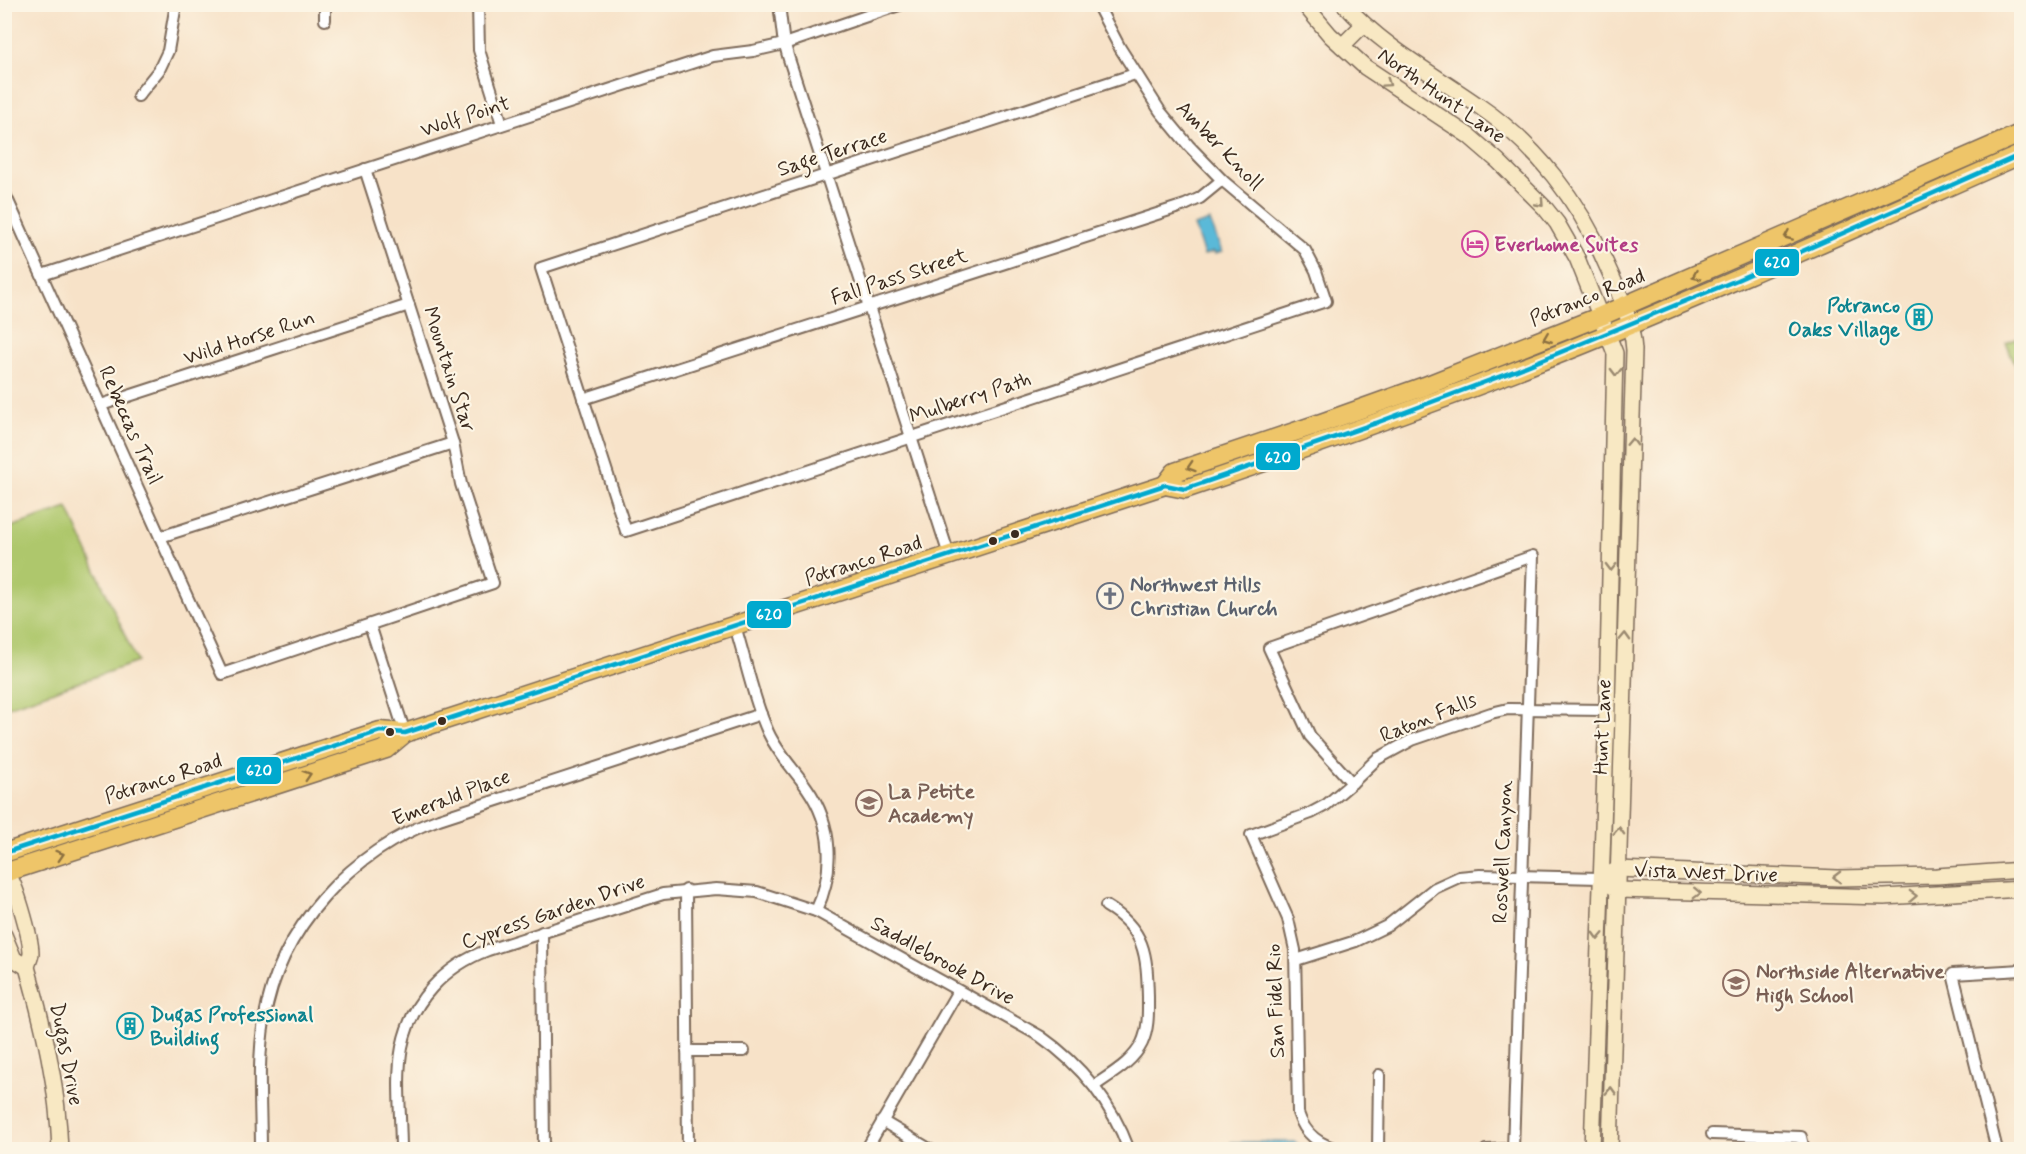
<svg xmlns="http://www.w3.org/2000/svg" width="2026" height="1154" viewBox="0 0 2026 1154" font-family="Mynerve,sans-serif">
<style>
.green{fill:#aec76c;stroke:#747845;stroke-width:1.5}
.water{fill:#5ab9d8;stroke:#4a727b;stroke-width:1.5}
.lines{fill:none;stroke-linecap:round;stroke-linejoin:round}
.street-casing{stroke:#7d6a5a;stroke-width:14}
.secondary-casing{stroke:#7d6a5a;stroke-width:18}
.primary-casing{stroke:#7d6a5a;stroke-width:21}
.street{stroke:#fff;stroke-width:10}
.secondary{stroke:#f8e8c3;stroke-width:15}
.primary{stroke:#eec569;stroke-width:18}
.bus-1-casing{stroke:#fcf5e5;stroke-width:9}
.bus-1{stroke:#00a9ce;stroke-width:4.5}
.oneway{stroke:#9a8970}
.oneway2{stroke:#8c7040}
.bus-dot{fill:#3b2a1e;stroke:#fcf5e5;stroke-width:2}
.labels{text-anchor:middle;stroke-width:4.5;stroke-linejoin:round;paint-order:stroke}
.street-label{font-size:21px;fill:#3b2a1e;stroke:#fcf5e5}
.hotel-label{font-size:21px;font-weight:bold;fill:#b23c85;stroke:#fcf5e5;text-anchor:start}
.culture-label{font-size:21px;font-weight:bold;fill:#0d838f;stroke:#fcf5e5;text-anchor:end}
.worship-label{font-size:21px;font-weight:bold;fill:#5b616d;stroke:#fcf5e5;text-anchor:start}
.education-label{font-size:21px;font-weight:bold;fill:#785e54;stroke:#fcf5e5;text-anchor:start}
.line-badge{stroke:#fcf5e5;stroke-width:2}
.badge-label{font-size:16px;text-anchor:middle;font-weight:bold;fill:#fff}
</style>
<rect width="100%" height="100%" fill="#fcf5e5"/>
<filter id="ink" filterUnits="userSpaceOnUse"><feTurbulence type="fractalNoise" baseFrequency=".0167" numOctaves="2"/><feDisplacementMap in="SourceGraphic" scale="12" xChannelSelector="R" yChannelSelector="G"/><feConvolveMatrix kernelMatrix="1 2 1 2 8 2 1 2 1" color-interpolation-filters="sRGB"/></filter>
<filter id="wash" filterUnits="userSpaceOnUse"><feTurbulence type="fractalNoise" baseFrequency=".008" numOctaves="4" result="noise"/><feDisplacementMap in="SourceGraphic" scale="24" xChannelSelector="R" yChannelSelector="G"/><feGaussianBlur stdDeviation="1.35" result="paint"/><feColorMatrix in="noise" values="0 0 0 0 0 0 0 0 0 0 0 0 0 0 0 0 0 1.4 0 .05"/><feComposite in="paint" operator="in"/></filter>
<g filter="url(#wash)">
<rect width="100%" height="100%" fill="#f7e2c8"/>
<!-- green -->
<g class="green">
<path d="M2021,337V378L2006,343Z"/>
<path d="M68,508L137,662L5,708V529Z"/>
</g>
<!-- water -->
<g class="water">
<path d="M1210,221L1222,252L1215,254L1214,252L1204,255L1194,226Z"/>
<path d="M1231,1142H1295L1303,1149H1231Z"/>
</g>
</g>
<g filter="url(#ink)">
<g class="lines">
<defs>
<g id="street">
<path d="M325,4V20"/>
<path d="M478,4L479,50L502,124"/>
<path d="M779,4L783,37L788,56L949,555"/>
<path d="M1097,4L1120,48L1160,111L1189,146L1222,180L1305,250L1316,271L1326,301L626,531L541,268L1135,74"/>
<path d="M138,96L159,70L168,51L176,4"/>
<path d="M4,192L222,674L493,583L461,484L453,443L365,169"/>
<path d="M42,275L713,56L753,51L784,44L902,4"/>
<path d="M583,399L1185,205L1200,198L1222,180"/>
<path d="M101,405L409,305"/>
<path d="M160,537L453,443"/>
<path d="M370,625L405,733"/>
<path d="M735,626C746,661 753,699 768,732C778,754 794,769 807,788C833,825 835,871 816,911"/>
<path d="M1352,783L1310,736L1269,648L1533,556L1513,1149L1486,1150"/>
<path d="M686,890L688,1150"/>
<path d="M542,932L544,1150"/>
<path d="M1296,960L1356,941L1387,926L1435,888L1459,877L1480,875L1600,878"/>
<path d="M687,1051H744"/>
<path d="M1094,1086C1111,1074 1133,1062 1142,1043C1149,1028 1148,1012 1148,997C1147,954 1145,929 1106,906"/>
<path d="M882,1121L931,1150"/>
<path d="M1712,1134L1801,1137L1804,1150"/>
<path d="M261,1150C261,1107 257,1063 264,1021C279,927 352,851 439,819L761,714"/>
<path d="M401,1150C401,1117 396,1078 402,1047C411,1001 445,966 488,950L663,894L716,889L757,892L816,911L1040,1036C1080,1064 1112,1103 1129,1150"/>
<path d="M866,1150L958,991"/>
<path d="M1342,1150C1320,1146 1305,1135 1298,1113L1295,950L1288,919L1251,835L1311,813L1326,805L1352,783L1377,759L1412,740L1491,713L1508,709L1607,710"/>
<path d="M1378,1150L1379,1075"/>
<path d="M1997,1150L1953,974L2022,970"/>
</g>
<g id="secondary">
<path d="M1304,4L1330,35L1365,67L1469,136L1498,161L1545,208L1557,223L1577,258L1615,353L1607,710L1592,1150"/>
<path d="M1344,4C1383,47 1432,73 1479,106C1536,145 1579,201 1606,264C1619,292 1632,320 1634,350L1610,1150"/>
<path d="M1342,46L1363,25"/>
<path d="M4,869C14,875 31,939 31,953C31,957 28,962 27,967C44,1027 58,1087 60,1150"/>
<path d="M1611,873L1618,869L1838,878L1937,876L2022,870"/>
<path d="M1610,885L1618,890L1884,897L2022,889"/>
<path d="M4,935L14,959L27,967"/>
</g>
<g id="primary">
<path d="M1165,485L1175,472L1324,422L1425,386L1601,316L2022,133"/>
<path d="M4,853L380,731L405,733L1165,485L1185,489C1313,446 1439,402 1564,352C1718,290 1870,221 2022,154"/>
<path d="M4,873L386,749L405,733"/>
</g>
</defs>
<!-- street casing -->
<use href="#street" class="street-casing"/>
<!-- secondary casing -->
<use href="#secondary" class="secondary-casing"/>
<!-- primary casing -->
<use href="#primary" class="primary-casing"/>
<!-- street -->
<use href="#street" class="street"/>
<!-- secondary -->
<use href="#secondary" class="secondary"/>
<!-- primary -->
<use href="#primary" class="primary"/>
<defs>
<path id="bus-1" d="M4,853L380,731L405,733L1165,485L1185,489L1376,423L1517,370L1737,280L2022,154"/>
</defs>
<!-- bus-1 casing -->
<use href="#bus-1" class="bus-1-casing"/>
<!-- bus-1 -->
<use href="#bus-1" class="bus-1"/>
</g>
<!-- one-way arrows -->
<defs><path id="oneway-chevron" d="M-2-3.5L2.5 0L-2 3.5" fill="none" stroke-width="1.6" stroke-linecap="round" stroke-linejoin="round" transform="scale(1.5)"/></defs>
<g class="oneway">
<use href="#oneway-chevron" transform="translate(1387 83) rotate(34)"/>
<use href="#oneway-chevron" transform="translate(1540 203) rotate(48)"/>
<use href="#oneway-chevron" transform="translate(1616 372) rotate(91)"/>
<use href="#oneway-chevron" transform="translate(1632 442) rotate(-88)"/>
<use href="#oneway-chevron" transform="translate(1611 567) rotate(91)"/>
<use href="#oneway-chevron" transform="translate(1625 637) rotate(-88)"/>
<use href="#oneway-chevron" transform="translate(1619 831) rotate(-88)"/>
<use href="#oneway-chevron" transform="translate(1837 877) rotate(-179)"/>
<use href="#oneway-chevron" transform="translate(1697 893) rotate(2)"/>
<use href="#oneway-chevron" transform="translate(1913 896) rotate(-2)"/>
<use href="#oneway-chevron" transform="translate(1598 936) rotate(92)"/>
<use href="#oneway-chevron" transform="translate(1611 1091) rotate(-88)"/>
</g>
<g class="oneway2">
<use href="#oneway-chevron" transform="translate(1788 236) rotate(156)"/>
<use href="#oneway-chevron" transform="translate(1696 276) rotate(156)"/>
<use href="#oneway-chevron" transform="translate(1547 338) rotate(158)"/>
<use href="#oneway-chevron" transform="translate(1191 467) rotate(162)"/>
<use href="#oneway-chevron" transform="translate(307 775) rotate(-18)"/>
<use href="#oneway-chevron" transform="translate(60 855) rotate(-18)"/>
</g>
</g>
<!-- icons -->
<defs>
<symbol id="hotel-ring" viewBox="-11 -11 22 22"><circle r="9.5" fill="#fcf5e5" stroke="#d1479c" stroke-width="1.5"/><path d="M-6-4.5h1.5V1H6V5H4.5V3h-9V5H-6ZM-4 0a1.8 1.8 0 1 1 3.6 0ZM.5 0V-2.5h3Q6-2.5 6 0Z" fill="#d1479c"/></symbol>
<symbol id="building-ring" viewBox="-11 -11 22 22"><circle r="9.5" fill="#fcf5e5" stroke="#0f9aa8" stroke-width="1.5"/><path d="M-4-6H4V6H1V3H-1V6H-4ZM-2.5-4.3h1.7v1.8h-1.7ZM.8-4.3h1.7v1.8H.8ZM-2.5-1h1.7V.8h-1.7ZM.8-1h1.7V.8H.8Z" fill="#0f9aa8"/></symbol>
<symbol id="church-ring" viewBox="-11 -11 22 22"><circle r="9.5" fill="#fcf5e5" stroke="#6b7280" stroke-width="1.5"/><path d="M-1.2-6h2.4v3.5h3.3v2.4h-3.3V6h-2.4V-.1h-3.3v-2.4h3.3Z" fill="#6b7280"/></symbol>
<symbol id="school-ring" viewBox="-11 -11 22 22"><circle r="9.5" fill="#fcf5e5" stroke="#8d6e63" stroke-width="1.5"/><path d="M0-5L7-2L0 1L-7-2ZM-4 1L0 2.5L4 1V4Q0 6-4 4Z" fill="#8d6e63"/></symbol>
</defs>
<g fill-rule="evenodd">
<use href="#hotel-ring" x="1460" y="229" width="30" height="30"/>
<use href="#building-ring" x="1904" y="302" width="30" height="30"/>
<use href="#church-ring" x="1095" y="581" width="30" height="30"/>
<use href="#school-ring" x="854" y="788" width="30" height="30"/>
<use href="#school-ring" x="1721" y="968" width="30" height="30"/>
<use href="#building-ring" x="115" y="1011" width="30" height="30"/>
</g>
<!-- markers -->
<g class="bus-dot">
<circle cx="1015" cy="534" r="5"/>
<circle cx="993" cy="541" r="5"/>
<circle cx="442" cy="721" r="5"/>
<circle cx="390" cy="732" r="5"/>
</g>
<g class="labels">
<!-- street labels -->
<g class="street-label">
<text transform="translate(1442 95) rotate(35)" y="7">North Hunt Lane</text>
<text transform="translate(465 116) rotate(-18)" y="7">Wolf Point</text>
<text transform="translate(1220 145) rotate(46)" y="7">Amber Knoll</text>
<text transform="translate(832 152) rotate(-18)" y="7">Sage Terrace</text>
<text transform="translate(899 276) rotate(-18)" y="7">Fall Pass Street</text>
<text transform="translate(1587 297) rotate(-22)" y="7">Potranco Road</text>
<text transform="translate(249 337) rotate(-18)" y="7">Wild Horse Run</text>
<text transform="translate(450 369) rotate(72)" y="7">Mountain Star</text>
<text transform="translate(970 397) rotate(-18)" y="7">Mulberry Path</text>
<text transform="translate(131 425) rotate(66)" y="7">Rebeccas Trail</text>
<text transform="translate(863 560) rotate(-18)" y="7">Potranco Road</text>
<text transform="translate(1428 717) rotate(-22)" y="7">Raton Falls</text>
<text transform="translate(1602 727) rotate(-88)" y="7">Hunt Lane</text>
<text transform="translate(163 778) rotate(-18)" y="7">Potranco Road</text>
<text transform="translate(451 797) rotate(-21)" y="7">Emerald Place</text>
<text transform="translate(1502 852) rotate(-88)" y="7">Roswell Canyon</text>
<text transform="translate(1706 872) rotate(2)" y="7">Vista West Drive</text>
<text transform="translate(553 911) rotate(-19)" y="7">Cypress Garden Drive</text>
<text transform="translate(943 960) rotate(29)" y="7">Saddlebrook Drive</text>
<text transform="translate(1275 1001) rotate(-92)" y="7">San Fidel Rio</text>
<text transform="translate(67 1054) rotate(79)" y="7">Dugas Drive</text>
</g>
<!-- hotel labels -->
<g class="hotel-label">
<text x="1494" y="251">Everhome Suites</text>
</g>
<!-- culture labels -->
<g class="culture-label">
<text x="1900" y="312">Potranco<tspan x="1900" dy="24">Oaks Village</tspan></text>
<text x="150" y="1021" text-anchor="start">Dugas Professional<tspan x="150" dy="24">Building</tspan></text>
</g>
<!-- worship labels -->
<g class="worship-label">
<text x="1130" y="591">Northwest Hills<tspan x="1130" dy="24">Christian Church</tspan></text>
</g>
<!-- education labels -->
<g class="education-label">
<text x="888" y="798">La Petite<tspan x="888" dy="24">Academy</tspan></text>
<text x="1756" y="978">Northside Alternative<tspan x="1756" dy="24">High School</tspan></text>
</g>
</g>
<g class="line-badge">
<rect x="1754" y="248" width="46" height="29" rx="6" fill="#00a9ce"/>
<rect x="1255" y="442" width="46" height="29" rx="6" fill="#00a9ce"/>
<rect x="746" y="600" width="46" height="29" rx="6" fill="#00a9ce"/>
<rect x="236" y="756" width="46" height="29" rx="6" fill="#00a9ce"/>
</g>
<g class="badge-label">
<text x="1777" y="268">620</text>
<text x="1278" y="463">620</text>
<text x="769" y="620">620</text>
<text x="259" y="776">620</text>
</g>
<!-- margin -->
<rect width="2026" height="1154" fill="none" stroke="#fcf5e5" stroke-width="24"/>
</svg>
